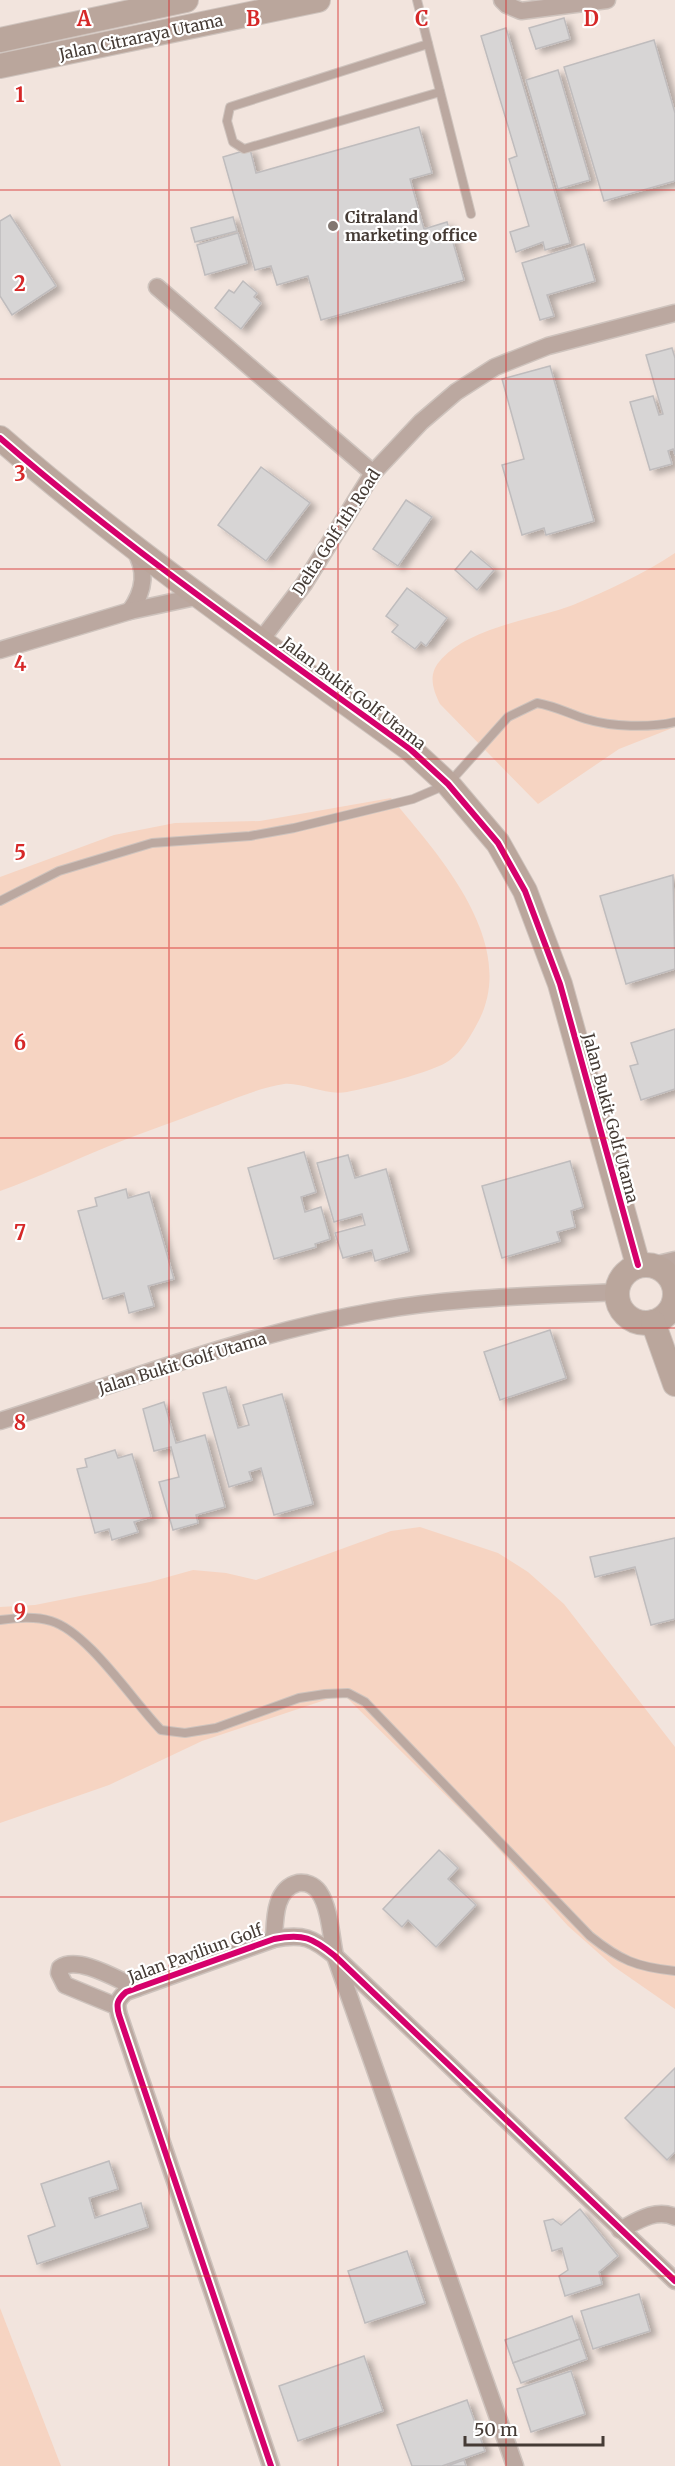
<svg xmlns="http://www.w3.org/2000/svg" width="675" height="2466" viewBox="0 0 675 2466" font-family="Merriweather,serif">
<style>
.green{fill:#f6d4c2}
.building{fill:#d7d5d5;stroke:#bfbcbd;stroke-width:1.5;filter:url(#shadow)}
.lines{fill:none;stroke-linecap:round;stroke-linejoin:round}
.lane-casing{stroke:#cec3bd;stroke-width:10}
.street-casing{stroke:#cec3bd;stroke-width:19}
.secondary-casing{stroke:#cec3bd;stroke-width:26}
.lane{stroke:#bba8a0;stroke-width:8}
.street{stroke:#bba8a0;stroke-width:16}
.secondary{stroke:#baa69c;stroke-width:24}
.cycleway-casing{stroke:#fff;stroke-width:10}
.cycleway{stroke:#d6006c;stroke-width:6}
.grid{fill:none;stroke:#d62828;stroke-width:1.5;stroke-opacity:0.55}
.poi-dot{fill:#827670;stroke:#fff;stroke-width:2}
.labels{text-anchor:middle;stroke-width:4.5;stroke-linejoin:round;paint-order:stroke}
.street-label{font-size:16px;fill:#453b35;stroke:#fff}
.poi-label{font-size:16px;font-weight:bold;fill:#453b35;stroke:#fff;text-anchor:start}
.grid-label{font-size:20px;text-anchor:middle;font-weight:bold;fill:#d62828;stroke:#fff;stroke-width:4.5;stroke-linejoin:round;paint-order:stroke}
</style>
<defs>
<filter id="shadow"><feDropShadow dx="6" dy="4" stdDeviation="3" flood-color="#0004"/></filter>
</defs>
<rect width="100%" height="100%" fill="#f2e4dd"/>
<!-- green -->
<g class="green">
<path d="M675,553V727L619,749L538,804L440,704C433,690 428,675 439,662C467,627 533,620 573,605C609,590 643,574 675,553Z"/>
<path d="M391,798C439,855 521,945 477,1024C470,1037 462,1051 450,1060C435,1072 368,1088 347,1092C326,1096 302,1082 284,1084C261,1087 229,1101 207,1109C174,1122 141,1133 109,1146C72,1161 37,1178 0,1191V877L114,835L175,823L260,821Z"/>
<path d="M420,1527L498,1553L528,1572L564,1604L675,1747V2009L613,1966L568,1926L481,1830L343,1694L202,1741L109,1785L0,1823V1607L35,1605L150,1582L193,1570L226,1573L256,1580L391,1531Z"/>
<path d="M0,2308L61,2466H0Z"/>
</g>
<!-- building -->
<g class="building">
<path d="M564,18L570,39L536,49L529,28Z"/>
<path d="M506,28L570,243L545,250L543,242L516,252L510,232L529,226L509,159L517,156L481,36Z"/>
<path d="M654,40L675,113V181L604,201L564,67Z"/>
<path d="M558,70L590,180L558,189L526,80Z"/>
<path d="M419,127L432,173L410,179L424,229L447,222L464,280L321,320L308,276L277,285L271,266L255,270L223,157L250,149L256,173Z"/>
<path d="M10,215L56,286L12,315L0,296V221Z"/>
<path d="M233,217L237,231L195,242L191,228Z"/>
<path d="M238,233L247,263L205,275L197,245Z"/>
<path d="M584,244L595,281L547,295L554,316L540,320L522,263Z"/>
<path d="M243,281L257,293L254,297L261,303L241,329L215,308L229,290L234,293Z"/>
<path d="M672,348L675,358V455L673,449L668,451L672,464L650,470L630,402L653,396L659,415L663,414L646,355Z"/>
<path d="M550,366L594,521L546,535L544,528L522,535L502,465L524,459L502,379Z"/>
<path d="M261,467L310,503L266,561L218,525Z"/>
<path d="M406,500L432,517L398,566L373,549Z"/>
<path d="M471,551L494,570L477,590L455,570Z"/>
<path d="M407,588L447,618L426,646L421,642L415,649L392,632L398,625L386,616Z"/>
<path d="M673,875L675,969L626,984L600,896Z"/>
<path d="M675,1029V1089L641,1100L630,1066L638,1064L631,1043Z"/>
<path d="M304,1152L316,1192L301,1197L305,1212L321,1207L330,1239L315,1244L316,1247L274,1259L248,1168Z"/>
<path d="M348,1155L355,1178L386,1169L409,1251L375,1261L372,1250L343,1258L335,1233L365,1225L362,1214L334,1222L317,1163Z"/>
<path d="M570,1161L583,1207L571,1211L575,1227L557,1232L560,1241L502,1258L482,1186Z"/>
<path d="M126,1189L128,1198L149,1192L174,1279L148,1286L154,1306L129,1313L124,1293L103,1299L78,1211L97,1206L95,1198Z"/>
<path d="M550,1330L566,1378L500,1400L484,1352Z"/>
<path d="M226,1387L238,1428L249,1425L243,1405L282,1394L313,1504L274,1515L261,1468L249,1472L252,1480L229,1487L203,1393Z"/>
<path d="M164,1402L176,1443L205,1435L225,1507L196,1515L198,1523L173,1530L159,1482L179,1477L171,1447L154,1451L143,1409Z"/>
<path d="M115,1450L118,1458L132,1454L151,1517L134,1522L138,1532L112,1540L109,1529L95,1533L77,1469L87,1467L85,1459Z"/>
<path d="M675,1538V1619L651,1625L635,1567L595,1577L590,1557Z"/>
<path d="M439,1850L458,1868L448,1879L476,1905L436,1947L408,1920L402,1927L383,1909Z"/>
<path d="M675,2068V2152L667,2160L625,2118Z"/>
<path d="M109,2161L118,2189L89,2198L95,2218L141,2203L148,2227L37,2264L28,2236L55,2226L41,2184Z"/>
<path d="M580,2209L618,2256L599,2272L602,2284L565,2296L559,2276L568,2270L562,2248L552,2251L544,2221L553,2219L561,2225Z"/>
<path d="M407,2251L425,2303L365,2323L348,2271Z"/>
<path d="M639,2294L650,2331L593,2349L581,2311Z"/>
<path d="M572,2316L580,2339L513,2363L505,2340Z"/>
<path d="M580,2339L587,2359L521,2383L513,2363Z"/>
<path d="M364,2356L383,2411L298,2441L279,2386Z"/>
<path d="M571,2371L585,2414L531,2432L517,2389Z"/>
<path d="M467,2400L485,2451L442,2466H412L397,2425Z"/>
<path d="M464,2460L466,2466H447Z"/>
</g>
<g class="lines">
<defs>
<g id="lane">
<path d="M417,0L471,214"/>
<path d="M428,44L230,107L227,121L233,142L244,149L440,92"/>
<path d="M0,901L59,871L152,843L250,836L294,828L413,799L448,784L508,717L537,703C555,706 570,714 586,719C612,727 649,728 675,722"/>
<path d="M0,1620C17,1618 34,1616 51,1621C88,1632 132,1700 161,1730L185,1733L216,1728L299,1698L325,1694L348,1693L365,1702L590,1936C620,1960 636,1967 675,1971"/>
</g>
<g id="street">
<path d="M502,0L507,5L521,11L607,0"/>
<path d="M157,287L373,473"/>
<path d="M130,611C145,590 147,570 134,549"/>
<path d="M261,640L304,584L373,473L421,422L456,392L495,367L548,346L675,313"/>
<path d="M0,650L130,611L200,596"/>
<path d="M654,1265L675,1260"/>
<path d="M666,1315L675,1312"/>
<path d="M0,1421C124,1382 248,1333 376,1311C455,1297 536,1296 616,1292"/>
<path d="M274,1939C275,1920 274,1889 298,1883C306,1882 314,1885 319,1892C330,1908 331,1937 335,1956L515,2466"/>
<path d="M116,2006L65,1985L59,1973L60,1968C78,1955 118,1980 137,1988"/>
<path d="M620,2230C637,2221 656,2208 675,2217"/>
<path d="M271,2466L119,2015C116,2004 117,2000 126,1992L274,1939C303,1933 313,1938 335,1956L675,2281"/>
</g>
<g id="secondary">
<path d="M0,40L186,0"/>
<path d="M0,66L318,0"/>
<path d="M0,438C130,551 271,648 410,749L448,784L498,843L525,891L560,984L638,1265"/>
<circle cx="646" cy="1294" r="29"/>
<path d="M653,1322L675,1384"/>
</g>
</defs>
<!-- lane casing -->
<use href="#lane" class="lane-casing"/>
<!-- street casing -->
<use href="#street" class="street-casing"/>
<!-- secondary casing -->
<use href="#secondary" class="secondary-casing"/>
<!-- lane -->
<use href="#lane" class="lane"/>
<!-- street -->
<use href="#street" class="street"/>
<!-- secondary -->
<use href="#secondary" class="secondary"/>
<defs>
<g id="cycleway">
<path d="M0,438C130,551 271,648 410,749L448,784L498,843L525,891L560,984L638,1265"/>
<path d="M271,2466L119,2015C116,2004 117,2000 126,1992L274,1939C303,1933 313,1938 335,1956L675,2281"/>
</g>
</defs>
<!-- cycleway casing -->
<use href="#cycleway" class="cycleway-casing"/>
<!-- cycleway -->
<use href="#cycleway" class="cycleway"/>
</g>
<!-- grid -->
<path class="grid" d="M169,0V2466M338,0V2466M506,0V2466M0,190H675M0,379H675M0,569H675M0,759H675M0,948H675M0,1138H675M0,1328H675M0,1518H675M0,1707H675M0,1897H675M0,2087H675M0,2276H675"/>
<!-- markers -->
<circle class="poi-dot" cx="333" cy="226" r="6"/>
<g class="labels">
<!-- street labels -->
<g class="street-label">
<text transform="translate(141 37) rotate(-12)" y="6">Jalan Citraraya Utama</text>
<text transform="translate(336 532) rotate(-57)" y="6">Delta Golf 1th Road</text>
<text transform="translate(354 693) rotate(37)" y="6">Jalan Bukit Golf Utama</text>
<text transform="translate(611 1118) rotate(75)" y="6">Jalan Bukit Golf Utama</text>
<text transform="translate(182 1363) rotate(-17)" y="6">Jalan Bukit Golf Utama</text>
<text transform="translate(195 1953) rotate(-20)" y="6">Jalan Paviliun Golf</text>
</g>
<!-- poi labels -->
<g class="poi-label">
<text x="345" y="223">Citraland<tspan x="345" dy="18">marketing office</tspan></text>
</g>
</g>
<g class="grid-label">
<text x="84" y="26">A</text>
<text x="253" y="26">B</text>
<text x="422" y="26">C</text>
<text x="591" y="26">D</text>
<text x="20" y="102">1</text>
<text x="20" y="291">2</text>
<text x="20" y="481">3</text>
<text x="20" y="671">4</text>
<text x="20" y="860">5</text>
<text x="20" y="1050">6</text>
<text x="20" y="1240">7</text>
<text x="20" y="1430">8</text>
<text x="20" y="1619">9</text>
</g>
<!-- scale -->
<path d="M465 2436v9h138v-9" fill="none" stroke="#453b35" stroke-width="3"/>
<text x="474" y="2436" font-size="18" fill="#453b35" stroke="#ffffff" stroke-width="4.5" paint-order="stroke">50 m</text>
</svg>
